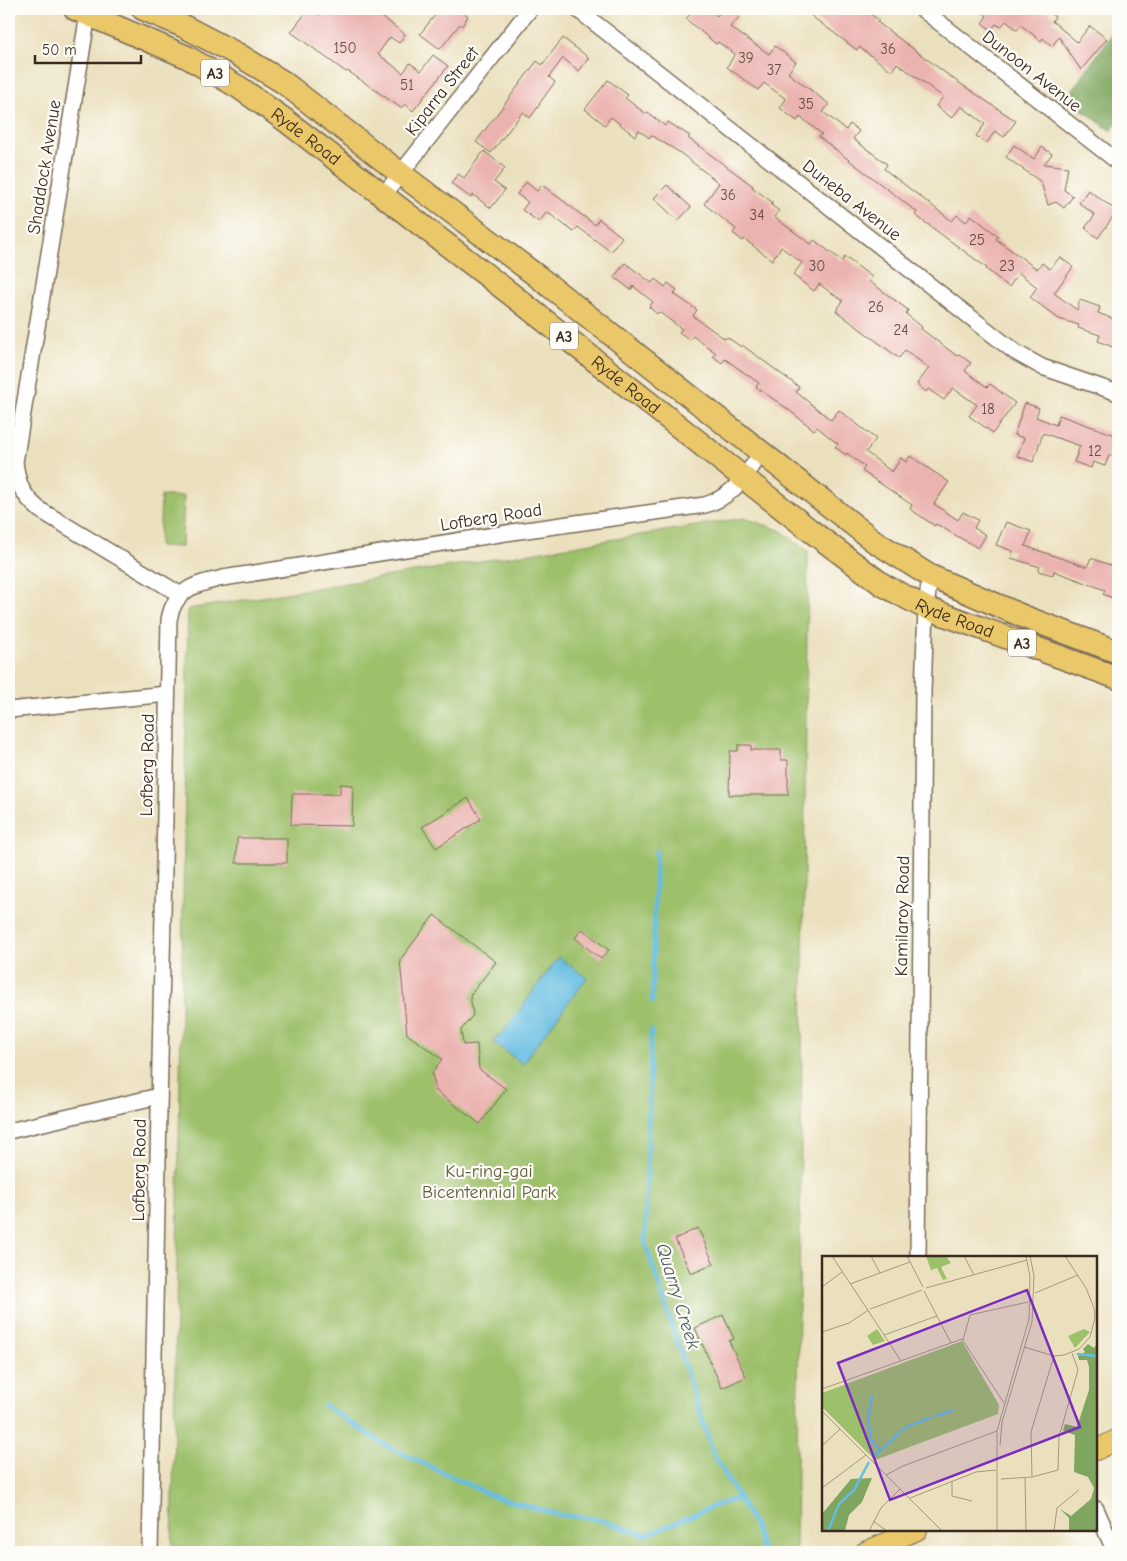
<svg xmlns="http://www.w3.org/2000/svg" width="1127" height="1561" viewBox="0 0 1127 1561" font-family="'Comic Neue',sans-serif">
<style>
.green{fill:#9dc06a;stroke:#6c7544}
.forest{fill:#7ea65e;stroke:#5c683e}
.water{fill:#65bde2;stroke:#507480}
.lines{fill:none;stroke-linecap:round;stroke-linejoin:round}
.stream{stroke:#65bde2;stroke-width:4.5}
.building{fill:#ebb3b0}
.minor-casing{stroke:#796a56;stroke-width:18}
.major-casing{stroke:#796a56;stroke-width:22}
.highway-casing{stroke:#796a56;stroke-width:25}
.minor{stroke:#fff;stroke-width:15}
.major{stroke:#eac769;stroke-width:20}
.highway{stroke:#eac769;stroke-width:22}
.labels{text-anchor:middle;stroke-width:4.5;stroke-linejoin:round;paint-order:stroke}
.number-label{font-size:15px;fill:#674c42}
.shield{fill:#fdfcf7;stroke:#75695f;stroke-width:1}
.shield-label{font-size:16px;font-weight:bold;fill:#3b2a1e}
.street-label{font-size:18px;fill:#3b2a1e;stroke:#fdfcf7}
.park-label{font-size:18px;fill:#5d5e39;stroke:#fdfcf7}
.water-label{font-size:19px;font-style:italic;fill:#4a5d63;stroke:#fdfcf7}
.inset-river{fill:none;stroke:#65bde2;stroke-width:2.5}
.inset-road{fill:none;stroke:#a5977e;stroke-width:1}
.view{fill:#7b2cbf;fill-opacity:0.15;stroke:#7b2cbf;stroke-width:2.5}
.inset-edge{fill:none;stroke:#3b2a1e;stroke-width:2.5}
</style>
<rect width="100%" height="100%" fill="#fdfcf7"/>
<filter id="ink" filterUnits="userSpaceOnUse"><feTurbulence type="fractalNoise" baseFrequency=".02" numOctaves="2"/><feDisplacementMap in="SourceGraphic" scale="10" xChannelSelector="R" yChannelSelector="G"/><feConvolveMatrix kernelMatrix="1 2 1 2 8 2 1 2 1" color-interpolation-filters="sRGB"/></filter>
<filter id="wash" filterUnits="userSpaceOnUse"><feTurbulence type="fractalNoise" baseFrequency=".0096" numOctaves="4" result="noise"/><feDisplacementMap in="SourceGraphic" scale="20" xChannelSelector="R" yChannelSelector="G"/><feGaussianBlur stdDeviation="1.12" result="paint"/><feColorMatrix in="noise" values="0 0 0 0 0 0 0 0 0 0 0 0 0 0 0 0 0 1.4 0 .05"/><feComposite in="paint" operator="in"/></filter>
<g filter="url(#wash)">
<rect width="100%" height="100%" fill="#ebe0be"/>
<!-- green -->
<g class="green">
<path d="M161,496H184L182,547L159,546Z"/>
<path d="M744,518L780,530L808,551L796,1552H172L188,609Z"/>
</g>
<!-- forest -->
<path class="forest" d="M1118,26V121L1111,131L1066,98Z"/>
<!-- water -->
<path class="water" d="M559,957L587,978L527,1057L528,1058L523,1064L493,1042L498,1035L500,1036Z"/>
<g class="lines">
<!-- stream -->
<g class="stream">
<path d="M652,1002L656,851"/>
<path d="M651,1031L645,1242L713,1453L755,1527L763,1552"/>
<path d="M324,1405L387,1446L492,1496L560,1515L596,1519L646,1535L716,1505L739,1498"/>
</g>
</g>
<g id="blocks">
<!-- building -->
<g class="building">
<path d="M309,9L319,15L324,9H371L405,34L399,43L390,37L378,54L403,73L410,63L421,71L433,55L448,66L413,111L405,104L401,108L348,71L346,72L291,32Z"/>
<path d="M440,9H457L468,16L462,26L460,24L440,49L420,34Z"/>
<path d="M694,9H708L717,16L723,9H729L739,17L730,27L769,54L775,46L796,62L788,73L829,104L823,112L846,130L850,124L859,131L853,139L887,164L884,169L952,221L957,215L966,222L971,215L998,236L996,239L1037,269L1042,263L1050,269L1060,257L1073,267L1054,293L1077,310L1080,300L1100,307L1098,313L1118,321V349L1098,341L1100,335L1078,328L1079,325L1059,319L1030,297L1037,287L1019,273L1009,287L986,269L987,268L915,215L917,212L819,137L822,134L800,117L797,121L780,108L786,99L764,83L758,90L727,67L735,54L718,42L716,44L686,19Z"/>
<path d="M802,9H863L879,20L877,22L955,80L1016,121L1004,137L995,131L987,143L976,136L985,124L961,106L952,118L936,106L943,97L897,63L892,71L859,47L857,50Z"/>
<path d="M978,9H1045L1055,17L1052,21L1077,42L1090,26L1107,39L1081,70L1059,37L1052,46L1043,38L1041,41L1021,25L1017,30L1006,21L1001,27L996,24L991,30L982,23L987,16Z"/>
<path d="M563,38L589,58L579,71L563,58L549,77L555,82L539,104H540L530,118L523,112L491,153L476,142L537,61L542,65Z"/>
<path d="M608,80L628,95L625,98L646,114L647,112L665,126L668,122L690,136L688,138L753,186L752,187L773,203L771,205L779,211L774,217L793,231L811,244L814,240L842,261L845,257L872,277L869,281L908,310L906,314L922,327L921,329L957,356L959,354L971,363L965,371L987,387L990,384L1015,403L993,433L969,416L977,405L953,388L944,400L928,389L926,392L917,384L929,368L905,350L899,358L836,311L843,301L819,284L814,291L793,275L802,263L781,247L772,260L744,239L743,241L733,233L736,229L704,204L719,183L679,152L651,135L649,138L639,130L635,136L611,117L605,125L585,109Z"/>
<path d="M1014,145L1034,159L1042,147L1052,154L1044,164L1068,167L1064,190L1073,196L1064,208L1056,202L1048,205L1041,182L1006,157Z"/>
<path d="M484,151L505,168L494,182L505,190L491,208L473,195L471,198L451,183L458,174L464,178Z"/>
<path d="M526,182L537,191L542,185L595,225L599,219L622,237L611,252L578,227L574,232L547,212L539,222L522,210L528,202L517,194Z"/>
<path d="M667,185L691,207L678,221L654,198Z"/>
<path d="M1088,190L1117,211L1098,238L1085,228L1095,215L1079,203Z"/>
<path d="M625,263L652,283L655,279L665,287L668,283L677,290L674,294L697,310L693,316L725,339L727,337L741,347L742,345L799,387L796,392L831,420L839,410L876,439L866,452L892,472L901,458L906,462L910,456L949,482L934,504L958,520L963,512L978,520L974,528L986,535L978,548L936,524L935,526L910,509L912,505L862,471L865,467L847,453L846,455L835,447L838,444L817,427L814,430L785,407L756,387L759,383L725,359L722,363L713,356L716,353L693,336L690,340L679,332L682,329L659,312L657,314L649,307L653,302L633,286L631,290L614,277Z"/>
<path d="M1025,403L1039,408L1036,417L1056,425L1059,415L1118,436V458L1109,455L1105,466L1093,462L1091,468L1074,462L1080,446L1043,433L1033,462L1017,456L1024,438L1014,435Z"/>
<path d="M1006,522L1031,531L1025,546L1087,567L1091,558L1118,568V600L1103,594L1105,590L1054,571L1053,575L1038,571L1040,567L1011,558L1013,551L996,545Z"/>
<path d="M738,745H751V750H781V760H788V795H729L730,751H738Z"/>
<path d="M340,784L353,785L352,826L291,825L292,794H340Z"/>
<path d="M468,798L481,819L436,848L422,827Z"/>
<path d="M237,838H287V863H236Z"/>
<path d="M434,915L496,962L470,995L473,1015L461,1030L463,1045L477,1044L479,1069L506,1089L480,1124L436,1091L432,1073L442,1059L407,1034L400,960Z"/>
<path d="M582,929L609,950L601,959L575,938Z"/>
<path d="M698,1228L714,1264L691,1274L675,1239Z"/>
<path d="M723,1315L734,1339L729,1341L746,1377L722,1388L695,1328Z"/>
</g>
</g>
</g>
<g filter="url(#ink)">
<use href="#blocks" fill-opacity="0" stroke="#796a56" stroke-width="1"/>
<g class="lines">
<defs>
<g id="minor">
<path d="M577,9L1015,352L1042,367L1118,393"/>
<path d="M922,9L1118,162"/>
<path d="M88,14L15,462C18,485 22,495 40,510L181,595"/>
<path d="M383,196L530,9"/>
<path d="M9,710L167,694"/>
<path d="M9,1131L159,1096"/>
<path d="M918,1257L923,693L926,608L930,576"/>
<path d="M1096,1509L1115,1552"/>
<path d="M150,1552L169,620C174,589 196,584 223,578L519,531L705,505C734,496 744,477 761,454"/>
</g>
<g id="major">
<path d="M1096,1450L1118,1439"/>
<path d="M865,1552L917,1530"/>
</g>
<g id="highway">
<path id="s1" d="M75,9L187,57L240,88L285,120L516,298L811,531L883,585L926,608L1118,678"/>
<path d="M143,9L183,26L237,54L283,82L401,174L537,276L874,541L930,576L1027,618L1118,652"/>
</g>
</defs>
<!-- minor casing -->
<use href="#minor" class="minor-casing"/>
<!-- major casing -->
<use href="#major" class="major-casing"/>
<!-- highway casing -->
<use href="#highway" class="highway-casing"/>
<!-- minor -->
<use href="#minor" class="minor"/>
<!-- major -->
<use href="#major" class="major"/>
<!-- highway -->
<use href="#highway" class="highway"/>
</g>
</g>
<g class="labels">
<!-- number labels -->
<g class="number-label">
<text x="345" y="53">150</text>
<text x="888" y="54">36</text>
<text x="746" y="63">39</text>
<text x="774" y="75">37</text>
<text x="407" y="90">51</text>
<text x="806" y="109">35</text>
<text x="728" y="200">36</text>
<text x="757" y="220">34</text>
<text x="977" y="245">25</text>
<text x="817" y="271">30</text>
<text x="1007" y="271">23</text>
<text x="876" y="312">26</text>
<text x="901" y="335">24</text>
<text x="988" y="414">18</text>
<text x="1095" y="456">12</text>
</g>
<!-- shield labels -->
<g class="shield">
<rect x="201" y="59.5" width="28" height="27" rx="4"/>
<rect x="550" y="322.5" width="28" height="27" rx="4"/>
<rect x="1008" y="629.5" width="28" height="27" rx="4"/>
</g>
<g class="shield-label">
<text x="215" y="79">A3</text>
<text x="564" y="342">A3</text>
<text x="1022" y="649">A3</text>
</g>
<!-- street labels -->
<g class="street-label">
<text transform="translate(1032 71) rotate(38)" y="6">Dunoon Avenue</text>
<text transform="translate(442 91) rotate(-52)" y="6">Kiparra Street</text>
<text dy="6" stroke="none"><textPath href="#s1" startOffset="265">Ryde Road</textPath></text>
<text transform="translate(44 167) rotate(-81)" y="6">Shaddock Avenue</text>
<text transform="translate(852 200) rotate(38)" y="6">Duneba Avenue</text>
<text dy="6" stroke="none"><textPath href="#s1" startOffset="670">Ryde Road</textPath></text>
<text transform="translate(491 517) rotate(-9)" y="6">Lofberg Road</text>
<text dy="6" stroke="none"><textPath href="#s1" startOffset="1075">Ryde Road</textPath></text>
<text transform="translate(147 765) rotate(-89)" y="6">Lofberg Road</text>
<text transform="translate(902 916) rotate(-89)" y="6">Kamilaroy Road</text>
<text transform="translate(139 1170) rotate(-89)" y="6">Lofberg Road</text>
</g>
<!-- park labels -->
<g class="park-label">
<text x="489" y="1177">Ku-ring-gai<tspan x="489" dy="21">Bicentennial Park</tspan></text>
</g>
<!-- water labels -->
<g class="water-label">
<text transform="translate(679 1296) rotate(73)" y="7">Quarry Creek</text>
</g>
</g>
<!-- overview -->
<g transform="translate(822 1256)">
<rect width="275" height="275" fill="#ebe0be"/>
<path d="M124,0L129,7L119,11L125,23L121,24L115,12L109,14L104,0ZM55,73L63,85L51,89L45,80ZM262,73L268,76L253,92L246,80ZM140,85L177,149L176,158L53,204L0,151V137Z" fill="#9dc06a"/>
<path d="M266,88L272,92L275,88V275H247V262L238,253L249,260L269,243L272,232L266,221L252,216L253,179L241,175L243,168L255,171L267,134V111L265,104H257L256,100L263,96L261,93ZM50,222L40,246L27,259L23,275H0V258L29,223Z" fill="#7ea65e"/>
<path class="inset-river" d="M255,98L275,100M50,139L46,164L49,184L58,194M114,160L132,154M51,201L84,171L110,161M6,275L17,248L32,234L47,206"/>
<path class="inset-road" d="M10,0L47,56L45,53M49,0L58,17M85,0L101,31M142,0L152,19M28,28L88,6M0,31L20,16M104,32L205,4M102,35L129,87M213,37L256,19M48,53L100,34M47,56L79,105M0,76L27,67L45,55M62,79L115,60M141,84L148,59L206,46M202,91L232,100L242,99L257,93L268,81L273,62L272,52L264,32L243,0M0,133L140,83L182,147M0,155L120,275M178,189L180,166L210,66L212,20L208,0M0,190L18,173M64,219L81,210L175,175M210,221L209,176L232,100M203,222L204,275M179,223L210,221L236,214L237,181L256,114L250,97M130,225V240L150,245M0,232L44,199M88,242L154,216L174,214M51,265L65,275M47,275L59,252L78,233M175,275V175L207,63L208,21L204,0M232,275L235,252L257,234"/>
<path class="view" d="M205,34L258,171L68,244L16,107Z"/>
<rect width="275" height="275" class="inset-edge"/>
</g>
<!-- margin -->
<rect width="1127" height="1561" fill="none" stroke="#fdfcf7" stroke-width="30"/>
<!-- scale -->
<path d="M35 55v8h106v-8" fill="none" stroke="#3b2a1e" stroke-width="2.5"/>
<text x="42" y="55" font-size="15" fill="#3b2a1e" stroke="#fdfcf7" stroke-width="4" paint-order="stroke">50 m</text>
</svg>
